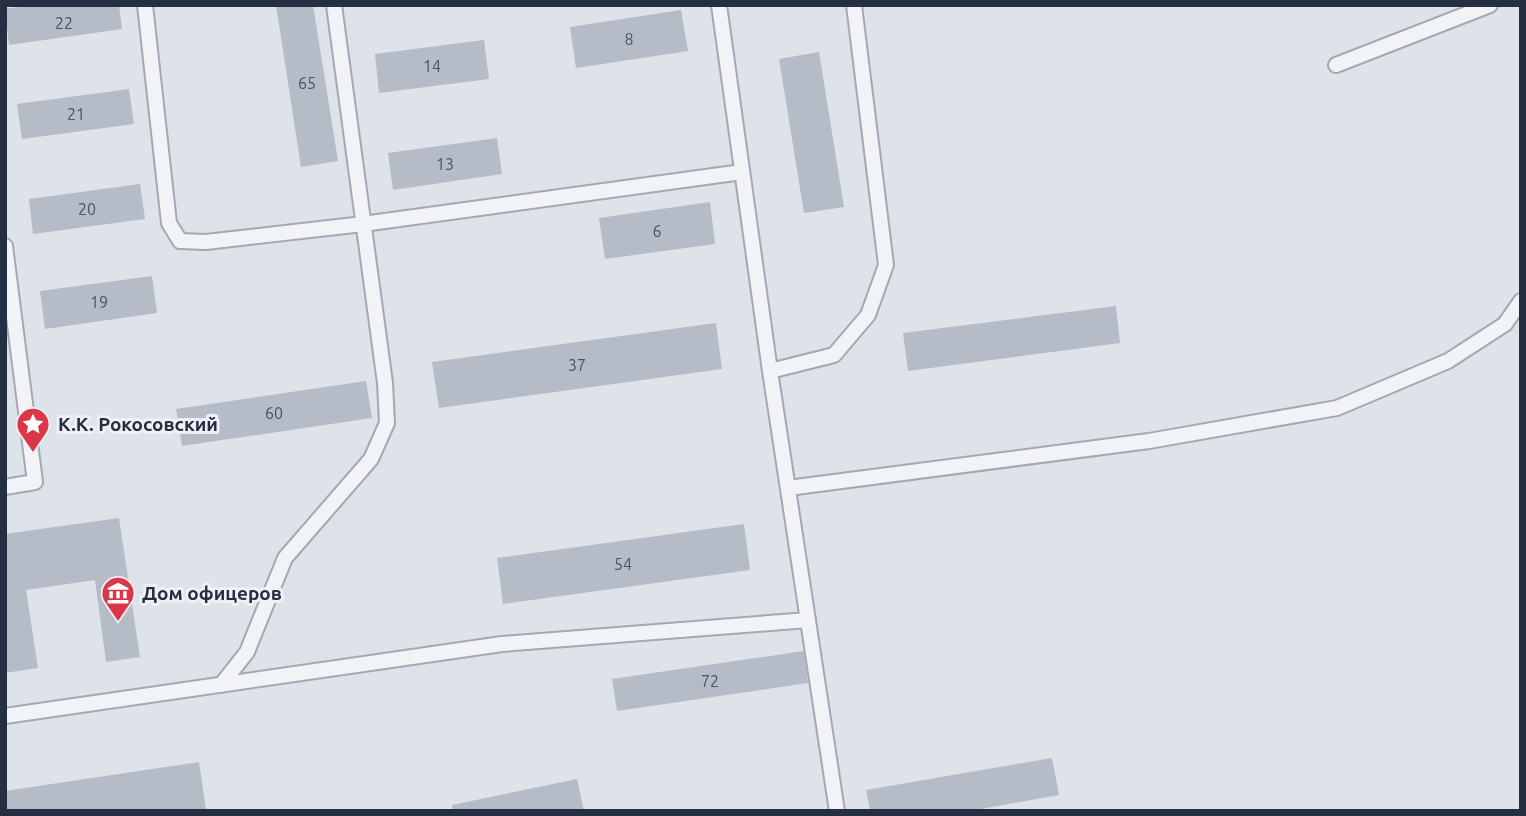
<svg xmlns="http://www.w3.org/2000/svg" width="1526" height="816" viewBox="0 0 1526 816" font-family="Ubuntu,sans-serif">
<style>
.building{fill:#b5bbc7}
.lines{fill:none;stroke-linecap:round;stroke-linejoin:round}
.service-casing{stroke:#a3a9b4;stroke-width:18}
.service{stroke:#f1f3f7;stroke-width:14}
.labels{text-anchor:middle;stroke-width:6;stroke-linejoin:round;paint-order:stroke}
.number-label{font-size:16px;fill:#4a5263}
.poi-label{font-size:19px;font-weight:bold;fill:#262f42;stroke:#eef1f7;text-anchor:start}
</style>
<rect width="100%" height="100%" fill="#dee2e9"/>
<!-- building -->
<g class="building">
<path d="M31,5H119L122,29L9,45L5,9Z"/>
<path d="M276,5H313L338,161L301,167Z"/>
<path d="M681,10L688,51L576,68L570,27Z"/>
<path d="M484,40L489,79L379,93L375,54Z"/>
<path d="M819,52L844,207L804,213L779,59Z"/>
<path d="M129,89L134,124L22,139L17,104Z"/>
<path d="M497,138L502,174L393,190L388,153Z"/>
<path d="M140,184L145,219L33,234L29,199Z"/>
<path d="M710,202L715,244L605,259L599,218Z"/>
<path d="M152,276L157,313L45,329L40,291Z"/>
<path d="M1116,306L1120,343L908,371L903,333Z"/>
<path d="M716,323L722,369L439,408L432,362Z"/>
<path d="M366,381L372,418L182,446L176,409Z"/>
<path d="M119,518L140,657L106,662L95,580L26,590L38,668L5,673V534Z"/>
<path d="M744,524L750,570L503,604L497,558Z"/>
<path d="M804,651L808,683L617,711L612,679Z"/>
<path d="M1052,758L1059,795L970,811H870L866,790Z"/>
<path d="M199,762L206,810L5,811V791Z"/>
<path d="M577,779L584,811H453L452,805Z"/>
</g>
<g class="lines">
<defs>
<g id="service">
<path d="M145,5L169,223L180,241L206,242L363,224L742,172"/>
<path d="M719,5L770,371L837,811"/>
<path d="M1336,65L1490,5"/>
<path d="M5,246L35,482L5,487"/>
<path d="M770,371L834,355L868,315L886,265L854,5"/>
<path d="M788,488L1149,441L1337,408L1448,361L1505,324L1521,301"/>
<path d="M221,685L247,652L285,558L371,459L387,423L385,383L334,5"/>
<path d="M5,716L502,644L808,620"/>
</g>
</defs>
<!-- service casing -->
<use href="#service" class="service-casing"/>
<!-- service -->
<use href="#service" class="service"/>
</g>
<!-- icons -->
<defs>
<symbol id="sight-pin" viewBox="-11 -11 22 30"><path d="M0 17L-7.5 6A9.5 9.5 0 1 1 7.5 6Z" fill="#da3849" stroke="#eef1f7"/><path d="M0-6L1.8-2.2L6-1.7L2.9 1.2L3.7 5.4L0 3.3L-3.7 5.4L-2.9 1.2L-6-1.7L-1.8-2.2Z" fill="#fff"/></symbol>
<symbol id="museum-pin" viewBox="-11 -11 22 30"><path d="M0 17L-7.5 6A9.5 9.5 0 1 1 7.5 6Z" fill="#da3849" stroke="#eef1f7"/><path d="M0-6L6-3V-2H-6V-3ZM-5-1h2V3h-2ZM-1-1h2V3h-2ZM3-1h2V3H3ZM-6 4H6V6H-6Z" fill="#fff"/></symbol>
</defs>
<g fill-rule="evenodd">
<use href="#sight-pin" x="14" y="405" width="38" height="52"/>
<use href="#museum-pin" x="99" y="574" width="38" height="52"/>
</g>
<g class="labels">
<!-- number labels -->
<g class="number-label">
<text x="64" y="29">22</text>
<text x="629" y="45">8</text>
<text x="432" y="72">14</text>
<text x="307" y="89">65</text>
<text x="76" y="120">21</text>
<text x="445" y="170">13</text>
<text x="87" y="215">20</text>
<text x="657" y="237">6</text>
<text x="99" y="308">19</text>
<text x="577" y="371">37</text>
<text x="274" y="419">60</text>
<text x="623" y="570">54</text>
<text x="710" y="687">72</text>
</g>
<!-- poi labels -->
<g class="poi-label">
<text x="58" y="431">К.К. Рокосовский</text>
<text x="142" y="600">Дом офицеров</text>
</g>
</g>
<!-- border -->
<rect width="1526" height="816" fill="none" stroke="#262f42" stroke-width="14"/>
</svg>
